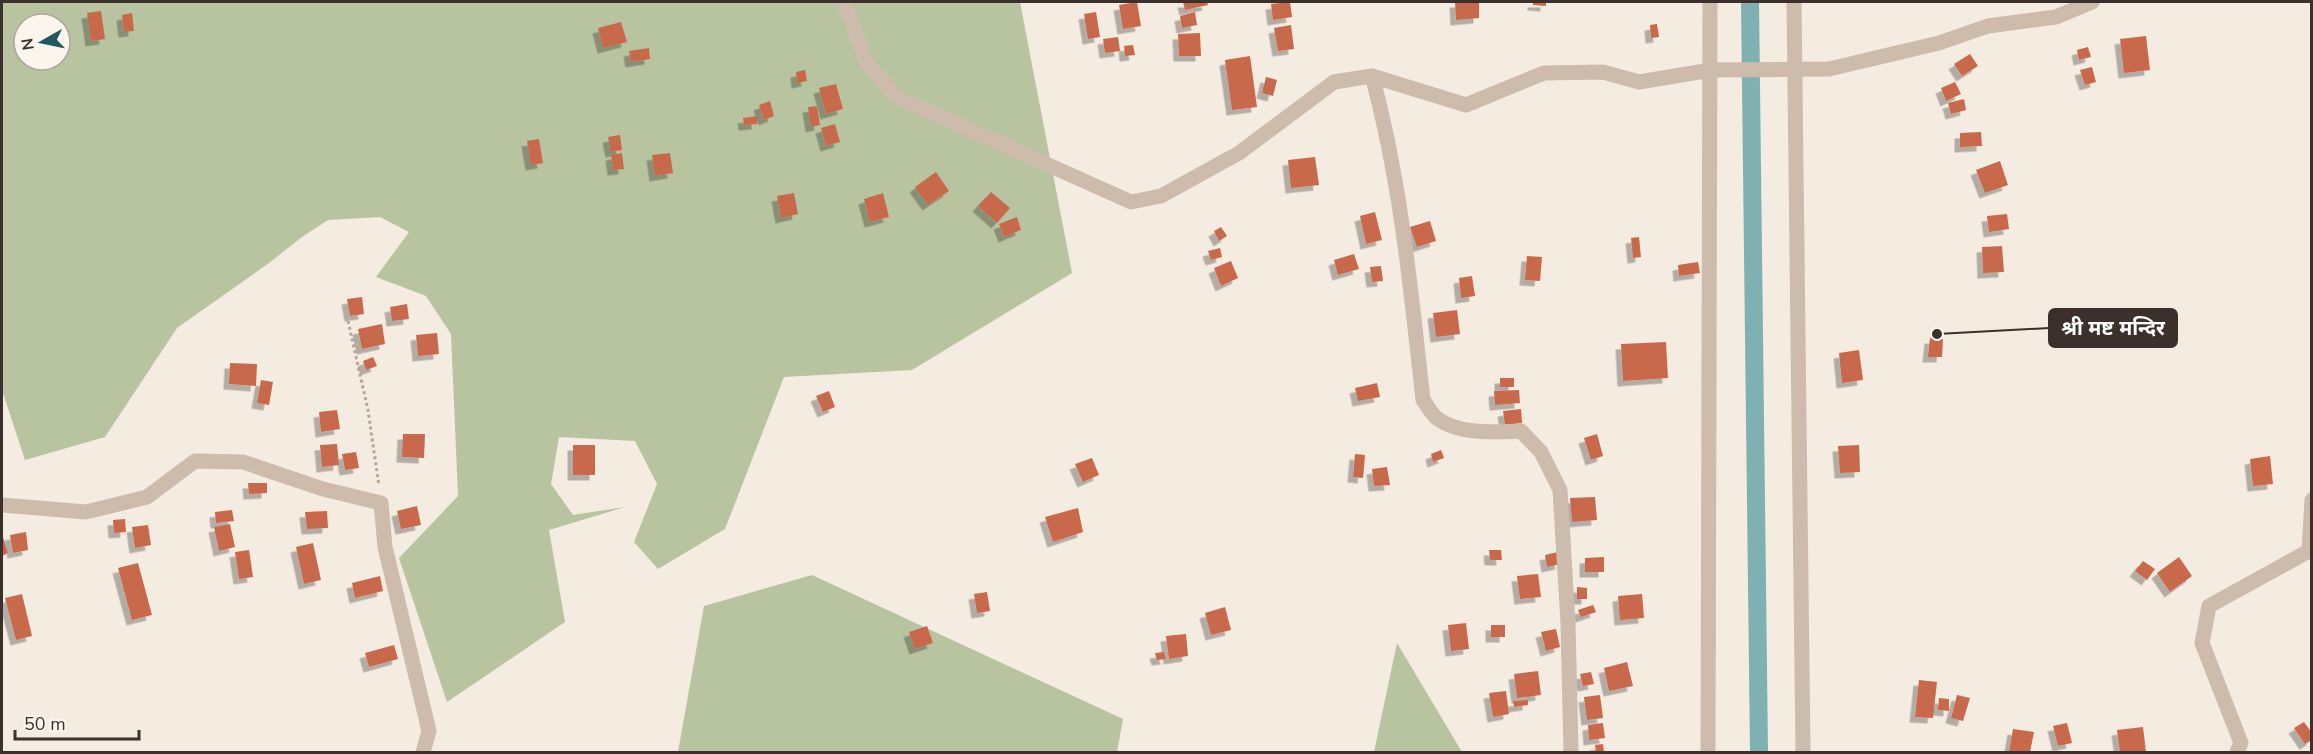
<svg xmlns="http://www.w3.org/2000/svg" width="2313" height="754" viewBox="0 0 2313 754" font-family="'Nunito Sans','Noto Sans Devanagari',sans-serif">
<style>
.green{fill:#b8c4a0;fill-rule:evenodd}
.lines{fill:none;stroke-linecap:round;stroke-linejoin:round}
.canal{stroke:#7fb0b2;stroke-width:18}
.building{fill:#c8694b;filter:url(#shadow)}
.path{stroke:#b9a596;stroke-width:3;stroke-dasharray:3 3;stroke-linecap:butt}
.minor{stroke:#cdbbac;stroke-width:15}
.leader{fill:none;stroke:#3b302b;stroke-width:2}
.callout-dot{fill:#3b302b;stroke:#fbf5ee;stroke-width:2}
.callout{fill:#3b302b;stroke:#3b302b;stroke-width:2}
.callout-label{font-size:20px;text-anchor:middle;font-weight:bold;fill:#fff}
</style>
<defs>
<filter id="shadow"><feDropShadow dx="-5.5" dy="5.5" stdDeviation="0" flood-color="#0004"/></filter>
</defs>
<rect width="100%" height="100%" fill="#f4ebe1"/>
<!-- green -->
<g class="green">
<path d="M2,2H1020L1072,273L912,370L784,377L725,529L658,569L634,542L657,484L635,441L559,437L551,484L573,515L625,507L549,530L565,622L447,702L399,558L458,496L451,334L426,296L376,277L409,232L380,217L328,220L302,237L269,263L177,328L105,437L25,460L2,390ZM24,24H60V60H24Z"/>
<path d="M812,575L1123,719L1117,752H678L704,606Z"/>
<path d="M1397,643L1462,752H1374Z"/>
</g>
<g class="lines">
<!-- canal -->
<path class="canal" d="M1750,2L1759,752"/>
</g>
<!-- building -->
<g class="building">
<path d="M1137,2L1141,26L1123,29L1119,5Z"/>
<path d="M1183,2H1207L1208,5L1185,10Z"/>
<path d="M1290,2L1292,17L1273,20L1271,4Z"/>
<path d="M1455,2H1479V18L1456,20Z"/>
<path d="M1533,2H1546V6L1533,5Z"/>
<path d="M101,11L105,39L91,41L87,13Z"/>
<path d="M1096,12L1100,37L1088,39L1084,14Z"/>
<path d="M1195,12L1197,25L1182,28L1180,16Z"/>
<path d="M132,13L134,31L124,32L122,15Z"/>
<path d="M621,22L627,42L603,48L598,28Z"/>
<path d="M1657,24L1659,37L1651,38L1650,25Z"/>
<path d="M1291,25L1294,49L1278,51L1274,28Z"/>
<path d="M1200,33L1201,56H1179L1178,34Z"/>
<path d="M2146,36L2150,70L2124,73L2120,39Z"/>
<path d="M1118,37L1120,51L1105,53L1103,39Z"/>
<path d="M1133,45L1135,55L1125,56L1124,46Z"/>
<path d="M2088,47L2091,57L2079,60L2077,50Z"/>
<path d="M649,48L650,59L631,62L629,51Z"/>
<path d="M1970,54L1978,66L1962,76L1954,64Z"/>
<path d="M1250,56L1257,107L1232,110L1225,60Z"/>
<path d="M2092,67L2096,82L2085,85L2080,70Z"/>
<path d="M805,70L807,81L797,83L796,72Z"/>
<path d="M1266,77L1277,80L1273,96L1262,93Z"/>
<path d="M1955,82L1961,94L1946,101L1941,88Z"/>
<path d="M836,84L843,109L826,114L819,88Z"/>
<path d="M1964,99L1966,110L1951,114L1948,103Z"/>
<path d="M770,101L774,116L764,120L759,105Z"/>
<path d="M817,106L820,125L811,127L808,107Z"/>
<path d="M757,116V124L744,125L743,118Z"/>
<path d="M835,124L840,142L826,146L821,128Z"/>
<path d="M1981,132L1982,146L1960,147V133Z"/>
<path d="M620,135L622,150L611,152L608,137Z"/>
<path d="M539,139L543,163L531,165L527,141Z"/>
<path d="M622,153L624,169L613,170L611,155Z"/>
<path d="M670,153L673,173L655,176L652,155Z"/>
<path d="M1315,157L1319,185L1291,188L1288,160Z"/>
<path d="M2000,161L2008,185L1985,193L1976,170Z"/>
<path d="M936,172L949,191L928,205L915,187Z"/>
<path d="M991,192L1010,208L997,223L978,206Z"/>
<path d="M794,193L798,214L781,218L777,196Z"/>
<path d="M883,193L889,217L870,222L864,199Z"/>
<path d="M1375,212L1382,240L1366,244L1360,216Z"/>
<path d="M2007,214L2009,229L1989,232L1987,216Z"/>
<path d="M1017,217L1021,230L1004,237L999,224Z"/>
<path d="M1430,221L1436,241L1417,247L1410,227Z"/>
<path d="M1221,227L1227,236L1219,241L1214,231Z"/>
<path d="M1639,237L1641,257L1633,258L1631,238Z"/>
<path d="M2002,246L2004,272L1983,273L1982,247Z"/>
<path d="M1220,248L1222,257L1211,260L1208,251Z"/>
<path d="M1354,254L1359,269L1338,275L1334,260Z"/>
<path d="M1527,256L1542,257L1540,281L1525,280Z"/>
<path d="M1231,261L1238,278L1221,286L1214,268Z"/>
<path d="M1698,262L1700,273L1679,276L1678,265Z"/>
<path d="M1381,266L1383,281L1372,282L1370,267Z"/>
<path d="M1472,276L1475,296L1461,298L1459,278Z"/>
<path d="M362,297L364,314L350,316L347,299Z"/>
<path d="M407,304L409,319L392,321L390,307Z"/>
<path d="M1457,310L1460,334L1436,337L1433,313Z"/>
<path d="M382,324L385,344L362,349L358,329Z"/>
<path d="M437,333L439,354L418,356L416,335Z"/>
<path d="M1930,338L1943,339L1942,357H1928Z"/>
<path d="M1666,342L1668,378L1623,381L1621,344Z"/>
<path d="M1859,350L1863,380L1842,383L1839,353Z"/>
<path d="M373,357L377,366L366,370L363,361Z"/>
<path d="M230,363L257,364L256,386L229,384Z"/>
<rect x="1500" y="378" width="14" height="9"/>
<path d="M261,380L273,382L269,405L257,403Z"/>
<path d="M1377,383L1380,397L1358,401L1355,388Z"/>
<path d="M1519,390L1520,403L1495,405L1494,391Z"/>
<path d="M829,391L835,407L823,412L816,396Z"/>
<path d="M1521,409L1522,423L1505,425L1503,411Z"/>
<path d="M337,410L340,429L321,432L319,412Z"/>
<path d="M403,434H425L424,458L402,457Z"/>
<path d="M1597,434L1603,456L1591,460L1584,438Z"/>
<path d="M337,444L339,465L322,467L320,445Z"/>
<rect x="573" y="445" width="22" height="30"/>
<path d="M1859,445L1860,472L1840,473L1838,446Z"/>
<path d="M1441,450L1444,458L1433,462L1431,454Z"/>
<path d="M356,452L359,468L345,470L342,454Z"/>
<path d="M1355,454L1365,455L1363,478L1353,477Z"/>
<path d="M2270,456L2273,484L2253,486L2250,459Z"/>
<path d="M1092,458L1099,475L1083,482L1075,464Z"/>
<path d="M1387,467L1390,485L1374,486L1372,469Z"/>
<path d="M248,483H267V493L249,494Z"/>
<path d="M1595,497L1597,520L1572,522L1570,498Z"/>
<path d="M417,506L421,525L401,529L397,511Z"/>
<path d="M1078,508L1083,532L1053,542L1045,517Z"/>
<path d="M232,510L234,521L216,523L215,512Z"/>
<path d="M327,511L328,528L307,529L305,512Z"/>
<path d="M125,519L126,532L114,533L113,520Z"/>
<path d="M230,524L235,547L219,551L214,527Z"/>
<path d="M148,525L151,545L135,548L132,527Z"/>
<path d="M26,532L28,550L13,553L10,535Z"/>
<path d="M2,534L8,553L2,556Z"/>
<path d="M313,543L321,580L304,584L296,547Z"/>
<path d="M249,550L253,577L239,579L235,552Z"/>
<path d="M1489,550H1501L1502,560H1490Z"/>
<path d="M1558,552L1561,564L1547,567L1545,555Z"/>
<path d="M1604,557V572H1585V558Z"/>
<path d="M2179,557L2192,576L2170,592L2157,573Z"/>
<path d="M2143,561L2155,569L2147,580L2135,571Z"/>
<path d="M138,563L152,615L132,620L118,568Z"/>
<path d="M1538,574L1541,597L1520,599L1517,576Z"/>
<path d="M380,576L383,591L355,598L352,583Z"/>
<path d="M1577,587L1587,588V599H1577Z"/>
<path d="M987,592L990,611L977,613L974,594Z"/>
<path d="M22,594L32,636L16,640L5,598Z"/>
<path d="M1642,594L1644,618L1620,620L1618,596Z"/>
<path d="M1593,605L1596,612L1581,617L1578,610Z"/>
<path d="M1225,607L1231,630L1211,635L1205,613Z"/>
<path d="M1466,623L1469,649L1451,651L1448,625Z"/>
<rect x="1491" y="625" width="14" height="12"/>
<path d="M927,626L933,643L915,649L909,632Z"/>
<path d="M1556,629L1560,647L1546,651L1541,632Z"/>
<path d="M1186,634L1188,656L1169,659L1166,636Z"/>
<path d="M394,645L398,659L369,667L365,653Z"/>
<path d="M1164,652L1166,659L1157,660L1155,653Z"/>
<path d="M1627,662L1633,686L1609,691L1604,668Z"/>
<path d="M1538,671L1541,695L1517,698L1514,674Z"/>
<path d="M1591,672L1594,684L1583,686L1580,674Z"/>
<path d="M1919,680L1937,682L1933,718L1915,717Z"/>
<path d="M1506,691L1509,714L1493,717L1489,693Z"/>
<path d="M1600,695L1603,718L1587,720L1584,697Z"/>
<path d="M1957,695L1970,698L1963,721L1951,718Z"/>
<path d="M1939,698L1949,699V711L1938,710Z"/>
<path d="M1528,700V705L1514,707L1513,701Z"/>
<path d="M2304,722L2312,733V740L2305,744L2294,728Z"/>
<path d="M1603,723L1605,738L1589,740L1588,725Z"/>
<path d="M2067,723L2072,743L2058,746L2053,726Z"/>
<path d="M2143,727L2146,752H2120L2117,730Z"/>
<path d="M2013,729L2034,732L2030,752H2009Z"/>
<path d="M1603,744L1604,752H1596L1595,745Z"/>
</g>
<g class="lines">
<!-- path -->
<path class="path" d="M348,321L368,410L379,486"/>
<!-- minor -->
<g class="minor">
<path d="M844,2L866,62L897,97L1131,202L1161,196L1239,153L1334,82L1372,76L1466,105L1544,73L1603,72L1639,82L1711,70L1829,69L1939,43L1988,26L2056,17L2092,2"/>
<path d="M1794,2L1803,752"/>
<path d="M1372,76C1401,182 1411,292 1423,400C1428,406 1432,415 1438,419C1460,435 1495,432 1521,431L1541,452L1560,490L1568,623L1571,752"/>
<path d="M2,505L86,512L147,497L195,461L243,462L323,489L381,503L385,547L429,731L423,752"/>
<path d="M1708,752L1710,2"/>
<path d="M2237,752L2241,743L2202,643L2209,606L2309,551L2312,500"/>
</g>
</g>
<!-- callouts -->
<path class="leader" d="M1937 334L2049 328"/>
<circle class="callout-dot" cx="1937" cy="334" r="6"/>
<rect class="callout" x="2049" y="309" width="128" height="38" rx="6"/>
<g class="callout-label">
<text x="2113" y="335">श्री मष्ट मन्दिर</text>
</g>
<!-- border -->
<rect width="2313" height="754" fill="none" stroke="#3b302b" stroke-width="6"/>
<!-- north arrow -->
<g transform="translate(42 42) rotate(261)"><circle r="28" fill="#fbf5ee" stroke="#aea6a0" stroke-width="1.5"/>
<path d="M0-4.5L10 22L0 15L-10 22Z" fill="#1f5a5e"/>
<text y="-9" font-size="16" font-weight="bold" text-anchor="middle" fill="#3b302b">N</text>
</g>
<!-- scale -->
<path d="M15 730v9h124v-9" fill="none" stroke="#3b302b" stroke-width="3"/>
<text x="24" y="730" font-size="18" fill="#3b302b" stroke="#fbf5ee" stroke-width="4.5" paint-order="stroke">50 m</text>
</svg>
